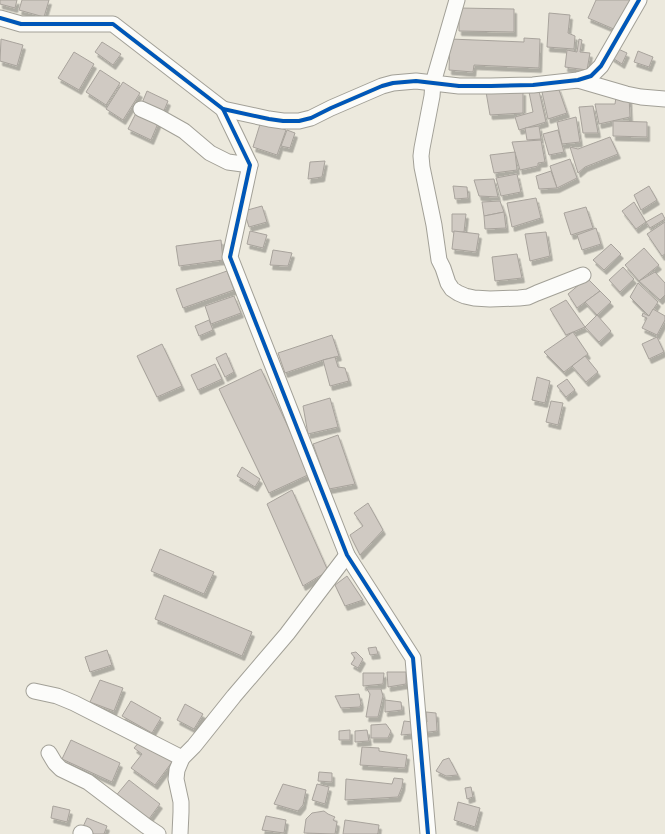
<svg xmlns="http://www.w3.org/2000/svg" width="665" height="834" viewBox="0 0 665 834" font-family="'Open Sans',sans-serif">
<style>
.building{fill:#d0cac3;stroke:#a8a39c;filter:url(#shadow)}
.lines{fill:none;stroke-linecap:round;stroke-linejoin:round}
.street-casing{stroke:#a2a097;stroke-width:17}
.street{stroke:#fcfcfa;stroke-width:15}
.cycleway-casing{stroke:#fffae8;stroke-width:6}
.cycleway{stroke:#0057b8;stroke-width:4}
</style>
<defs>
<filter id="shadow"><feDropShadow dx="2.5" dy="4.5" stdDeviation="0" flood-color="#0004"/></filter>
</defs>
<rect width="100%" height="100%" fill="#ece9dd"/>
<!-- building -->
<g class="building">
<path d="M0,0H17L15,8L0,4Z"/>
<path d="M22,0H49L44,17L19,10Z"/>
<path d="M596,0H630L616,30L588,18Z"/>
<path d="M459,8L514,9V32L459,31Z"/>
<path d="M549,13L570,15L568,33L575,36L574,49L547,47Z"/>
<path d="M524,38L540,39L539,68L474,65L473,72L449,70L450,39L524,42Z"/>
<path d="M1,39L23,45L17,66L0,61Z"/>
<path d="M579,39L582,40L580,52L590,53L587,70L565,67L567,50L577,52Z"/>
<path d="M102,42L121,54L113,65L95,52Z"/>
<path d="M616,48L627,53L622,64L611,57Z"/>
<path d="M638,51L653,57L649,67L634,62Z"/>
<path d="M74,52L94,64L79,90L58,78Z"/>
<path d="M100,70L120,83L106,105L86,92Z"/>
<path d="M123,82L140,93L123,120L106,109Z"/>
<path d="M558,87L567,113L548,119L542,92Z"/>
<path d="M147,91L168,101L163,113L142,103Z"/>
<path d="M523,91V113L490,115L486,92Z"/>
<path d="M539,91L546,122L519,130L515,117L533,112L529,92Z"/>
<path d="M629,96L630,117L599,124L595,104H615L616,97Z"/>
<path d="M593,106L598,133H583L579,107Z"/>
<path d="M137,111L159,121L151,140L128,129Z"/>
<path d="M576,117L580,142L562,144L557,122Z"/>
<path d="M261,121L286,130L277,155L253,147Z"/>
<path d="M613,121L647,122V137L613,136Z"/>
<path d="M539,126L541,139L527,140L525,128Z"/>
<path d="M287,130L295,133L290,148L281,146Z"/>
<path d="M558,130L564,152L549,155L543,134Z"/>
<path d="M610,137L618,154L585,167L578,173L570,147L578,149Z"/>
<path d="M541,140L545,162L538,163V166L520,170L512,142Z"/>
<path d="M515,152L517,170L494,173L490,155Z"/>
<path d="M570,159L577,178L557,188L550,166Z"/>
<path d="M325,161L322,177L308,179L310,162Z"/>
<path d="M551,171L557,188L539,189L536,176Z"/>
<path d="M517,174L521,192L501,196L496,178Z"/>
<path d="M494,179L498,197L479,196L474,180Z"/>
<path d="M453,186L467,187L468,198L455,199Z"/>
<path d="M649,186L657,200L641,210L634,195Z"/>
<path d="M536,198L541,218L512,227L507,203Z"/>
<path d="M500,201L504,212L484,216L482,202Z"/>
<path d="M634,202L646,222L636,229L622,211Z"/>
<path d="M262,206L267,222L249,227L244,211Z"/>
<path d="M586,207L593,228L571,235L564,213Z"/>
<path d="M504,212L506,228L485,229L484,216Z"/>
<path d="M662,213L665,219L650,228L646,222Z"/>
<path d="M452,214H466L464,232H452Z"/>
<path d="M665,222V254L662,256L647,234Z"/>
<path d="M596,228L601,244L582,250L577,235Z"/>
<path d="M250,231L267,235L263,248L247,244Z"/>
<path d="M454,231L479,234L476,252L452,249Z"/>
<path d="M546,232L550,256L530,261L525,234Z"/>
<path d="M221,240L223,260L179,266L176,246Z"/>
<path d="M611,244L621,254L604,270L593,260Z"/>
<path d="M644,248L659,265L639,281L625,265Z"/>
<path d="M273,250L292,253L288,266L270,265Z"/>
<path d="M517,254L522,278L495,281L492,257Z"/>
<path d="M623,267L634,279L620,292L609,280Z"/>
<path d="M227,271L234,290L183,308L176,289Z"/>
<path d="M655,272L665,283V295L660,300L639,281Z"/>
<path d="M587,278L600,291L577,308L568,294Z"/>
<path d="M638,283L658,302L649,316L630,297Z"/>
<path d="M600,291L611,302L597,315L585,302Z"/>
<path d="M234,296L241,313L211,324L205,306Z"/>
<path d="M566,300L585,327L566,335L550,309Z"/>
<path d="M653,309L665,316V320L657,335L642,328L647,318L642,316L643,313L649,316Z"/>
<path d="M597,315L611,331L599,342L585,327Z"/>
<path d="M209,320L213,330L199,336L195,326Z"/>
<path d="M573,332L588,354L564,372L544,352Z"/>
<path d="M332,335L339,356L323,360L285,373L278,353Z"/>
<path d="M657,337L664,352L649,359L642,344Z"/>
<path d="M162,344L182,386L157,397L137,356Z"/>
<path d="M226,353L234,372L225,377L216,358Z"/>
<path d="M585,356L598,372L586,382L572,366Z"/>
<path d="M335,357L338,367L345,368L349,381L330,386L323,360Z"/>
<path d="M215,364L222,379L198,390L191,375Z"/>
<path d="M261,369L310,474L269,493L219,389Z"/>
<path d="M537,377L550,381L545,403L532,400Z"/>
<path d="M567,379L575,390L566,397L557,386Z"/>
<path d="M330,398L338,427L308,434L303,406Z"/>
<path d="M551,401L563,403L558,425L546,422Z"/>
<path d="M338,435L355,484L329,489L313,444Z"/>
<path d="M242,467L260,479L255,487L237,476Z"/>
<path d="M292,490L328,571L303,586L267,504Z"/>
<path d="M368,503L383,530L360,555L350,535L363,526L354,513Z"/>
<path d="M160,549L214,572L204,594L151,571Z"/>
<path d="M347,576L363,600L345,606L335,585Z"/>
<path d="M164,595L252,632L242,656L155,619Z"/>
<path d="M376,647L378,654L370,655L368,648Z"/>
<path d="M107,650L112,665L90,672L85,657Z"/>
<path d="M356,652L363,659L358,668L351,664L355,658L351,653Z"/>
<path d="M387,672H406V684L388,687Z"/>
<path d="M363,673H384L383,684L363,686Z"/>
<path d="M100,680L123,688L114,711L90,702Z"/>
<path d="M367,689H381L383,696L378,717H366L370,694Z"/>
<path d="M359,694L361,703L360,707L341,708L335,696Z"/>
<path d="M385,700L401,702L402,710L385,712Z"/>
<path d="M131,701L161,718L152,733L122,716Z"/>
<path d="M185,704L203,714L194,729L177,720Z"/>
<path d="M426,712L436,713L437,731L421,733L420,722H427Z"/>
<path d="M404,721L413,722V734L401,735Z"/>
<path d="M386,724L391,731L388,738H371V725Z"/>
<path d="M350,730V740H339V731Z"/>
<path d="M367,730L369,741L355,742V731Z"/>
<path d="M71,740L120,763L112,782L62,759Z"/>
<path d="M141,740L172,762L155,785L131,768L142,754L134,748Z"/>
<path d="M362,747L379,748V751L407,755L405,768L360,765Z"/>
<path d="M449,758L458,775L446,776L436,771L443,760Z"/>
<path d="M319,772L332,773V782L318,781Z"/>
<path d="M394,778L403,779L402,787L398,797L345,800L346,779L392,784Z"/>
<path d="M129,780L160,804L146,823L114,798Z"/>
<path d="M283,784L306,790L303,805L298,811L274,804Z"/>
<path d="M317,784L329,787L325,804L312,800Z"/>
<path d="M471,787L473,797L467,799L465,788Z"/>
<path d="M458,802L480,808L475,827L454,820Z"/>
<path d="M53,806L70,810L67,822L51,818Z"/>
<path d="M324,811L328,814L335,817L333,820L337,822L335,834L304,833L306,819L312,813Z"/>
<path d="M266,816L286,820L284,833L262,830Z"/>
<path d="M87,818L107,826L104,834H94L82,829Z"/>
<path d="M345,820L379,825L378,833L377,834H343Z"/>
</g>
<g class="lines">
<defs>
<g id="street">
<path d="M457,0L433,83L432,96L422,148L421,156L422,167L434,225L439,260L443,268L448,283L452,289L458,293L465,296L474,298L490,299L519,298L528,297L537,293L583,275"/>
<path d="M0,18L21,24H113L223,109L250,165L230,257L347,555L413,658L428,834"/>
<path d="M578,80L626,94L641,97L665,99"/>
<path d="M141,109L159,117L184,131L210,153L228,162L250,165"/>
<path d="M223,109L269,119L283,121H299L311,118L331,108L382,86L393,83L416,81L459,86H491L533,85L578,80L591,76L601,66L639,0"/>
<path d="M34,691L57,696L74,703L182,758"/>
<path d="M49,753L55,763L61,769L88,782L146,826L158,834"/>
<path d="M81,833L85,834"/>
<path d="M180,834L181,812V802L176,779L177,770L182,758L194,746L234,696L287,634L347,555"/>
</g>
</defs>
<!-- street casing -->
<use href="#street" class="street-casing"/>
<!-- street -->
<use href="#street" class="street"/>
<defs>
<g id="cycleway">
<path d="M0,18L21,24H113L223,109L250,165L230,257L347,555L413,658L428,834"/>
<path d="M223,109L269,119L283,121H299L311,118L331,108L382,86L393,83L416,81L459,86H491L533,85L578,80L591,76L601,66L639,0"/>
</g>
</defs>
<!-- cycleway casing -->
<use href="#cycleway" class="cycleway-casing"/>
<!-- cycleway -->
<use href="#cycleway" class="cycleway"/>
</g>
</svg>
